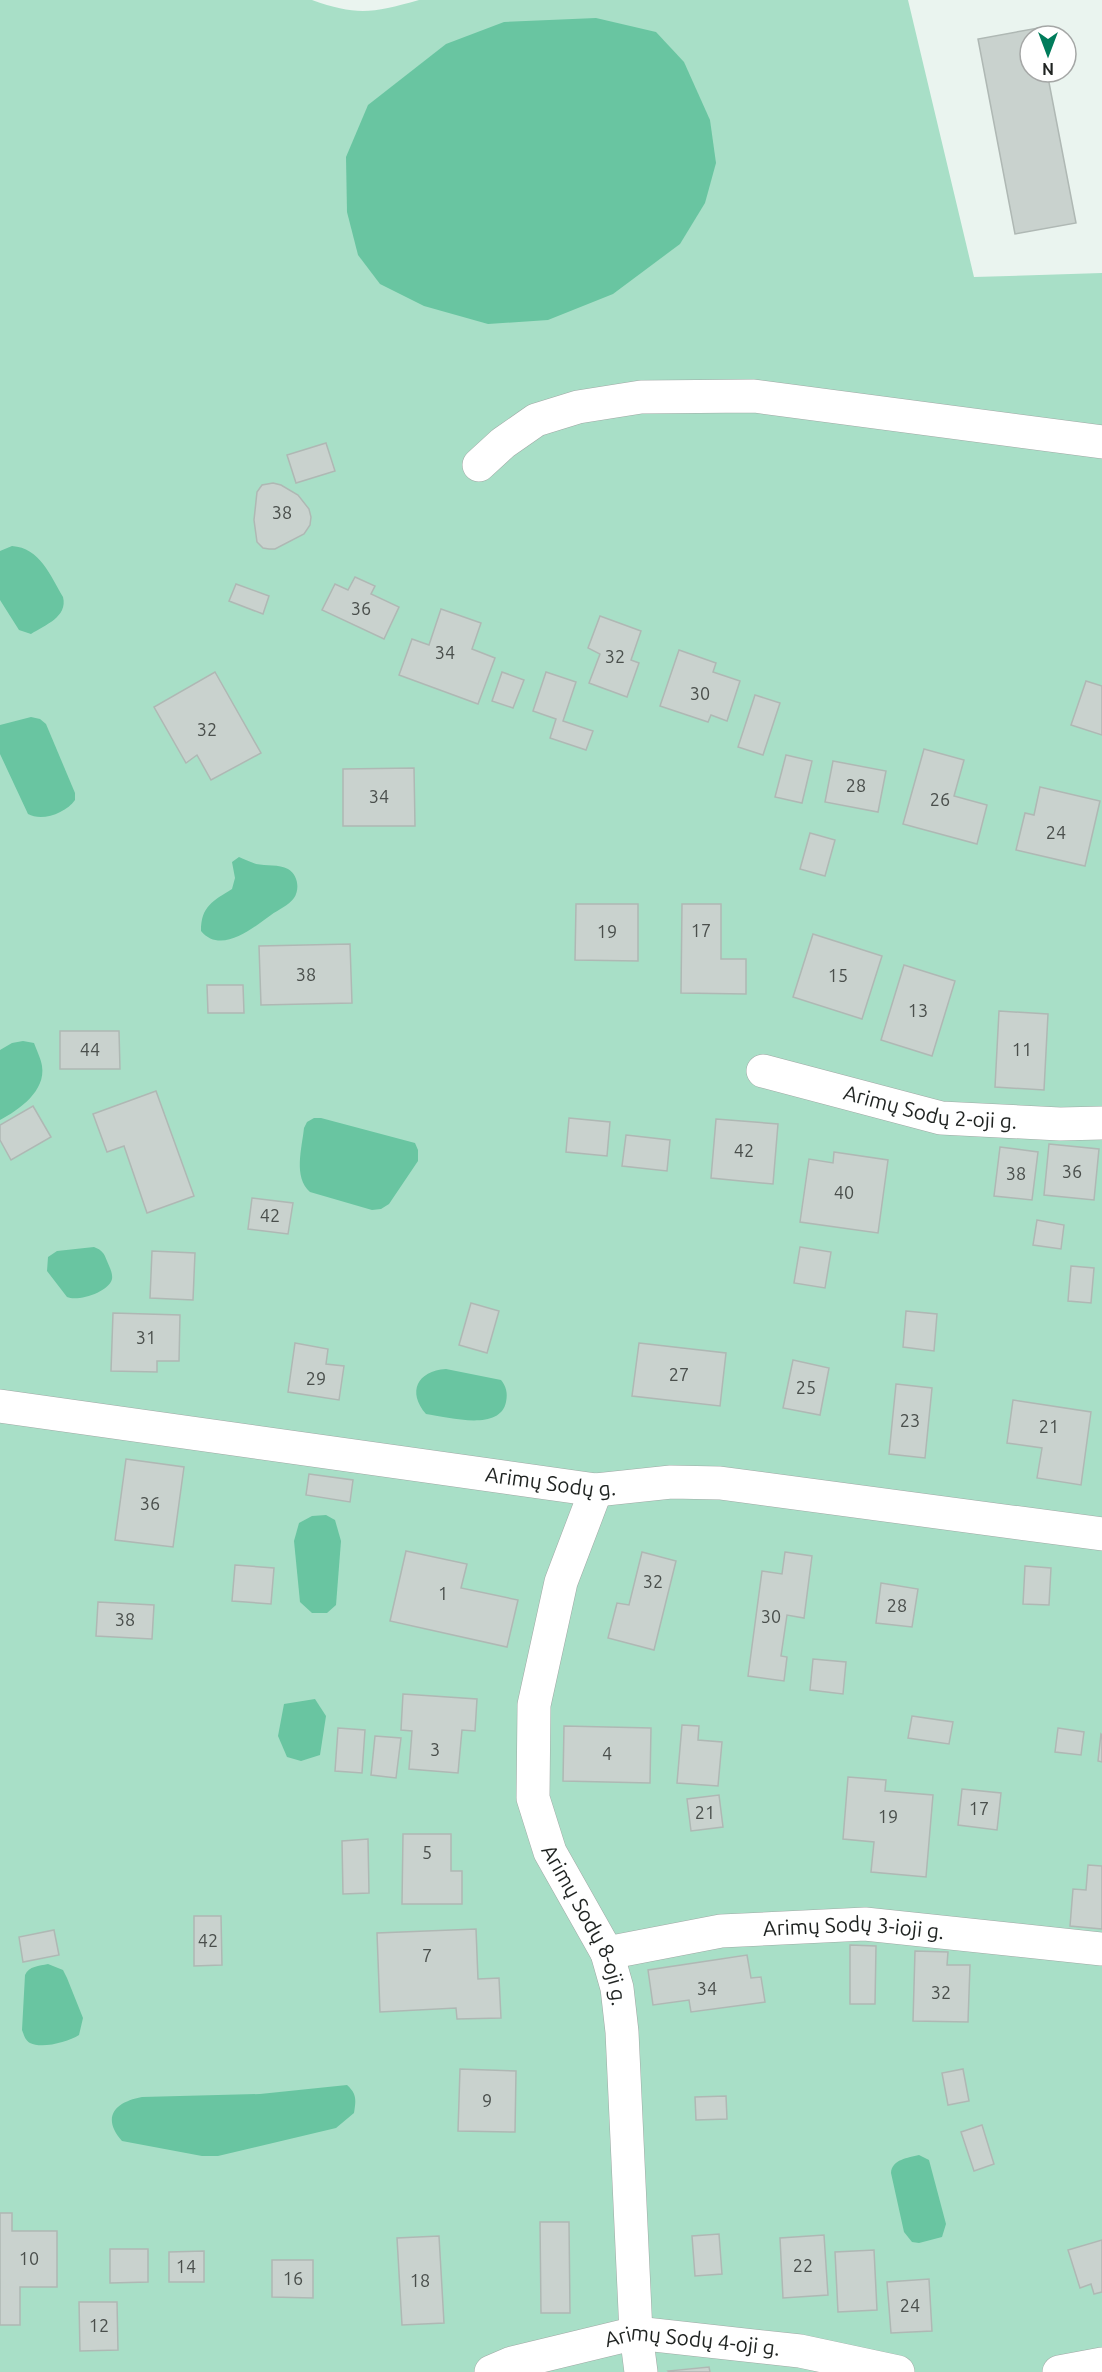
<svg xmlns="http://www.w3.org/2000/svg" width="1102" height="2372" viewBox="0 0 1102 2372" font-family="Ubuntu,sans-serif">
<style>
.green{fill:#a8dfc7}
.water{fill:#69c5a1}
.building{fill:#c9d2ce;stroke:#afb8b4;stroke-width:1.5}
.lines{fill:none;stroke-linecap:round;stroke-linejoin:round}
.minor-casing{stroke:#a0a9a5;stroke-width:34}
.minor{stroke:#fff;stroke-width:33}
.labels{text-anchor:middle;stroke-width:5;stroke-linejoin:round;paint-order:stroke}
.number-label{font-size:18px;fill:#4a4f4c}
.street-label{font-size:21px;fill:#1f2321;stroke:#fff}
</style>
<rect width="100%" height="100%" fill="#eaf4ef"/>
<!-- green -->
<path class="green" d="M0,0H312C357,16 373,13 419,0H908L974,277L1102,273V2372H0Z"/>
<!-- water -->
<g class="water">
<path d="M596,18L656,32L684,62L710,120L716,163L705,203L680,244L613,294L548,320L488,324L424,306L380,284L358,255L347,212L346,157L368,105L446,44L504,22Z"/>
<path d="M12,546C40,548 50,575 63,597C68,617 45,625 31,634L19,630L0,600V551Z"/>
<path d="M31,717L40,719L46,724L75,793V800C66,813 42,822 28,814L0,754V725Z"/>
<path d="M239,857C244,859 250,862 256,864C266,866 279,864 288,869C298,875 300,889 294,898C289,905 278,910 271,915C253,928 221,955 201,931C201,906 213,901 232,889L235,878L232,862Z"/>
<path d="M23,1041L34,1043C37,1051 41,1059 42,1066C46,1091 19,1110 0,1120V1050L12,1043Z"/>
<path d="M314,1118H321L415,1143L418,1150V1161L389,1204L381,1209L372,1210L310,1192C293,1177 302,1148 304,1128L307,1122Z"/>
<path d="M94,1247C102,1250 104,1253 107,1261C109,1266 113,1273 112,1279C109,1292 78,1302 67,1297L47,1271L48,1257L57,1251Z"/>
<path d="M446,1369L501,1380C506,1386 508,1393 506,1402C500,1432 448,1417 426,1414C407,1392 417,1371 446,1369Z"/>
<path d="M326,1515L335,1520L341,1541L336,1605L327,1613H312L300,1602L294,1541L299,1523L312,1516Z"/>
<path d="M315,1699L326,1716L320,1755L301,1761L287,1757L278,1736L284,1704Z"/>
<path d="M48,1964L63,1970L67,1978L83,2018L79,2035C68,2042 42,2049 30,2043C25,2040 24,2035 22,2030L25,1975C29,1966 39,1966 48,1964Z"/>
<path d="M347,2085C357,2094 356,2100 354,2113L336,2128L218,2156H202L122,2141C101,2117 115,2102 142,2097L260,2094Z"/>
<path d="M919,2155L929,2160L946,2224L942,2237L919,2243L912,2242L904,2232L891,2173C892,2159 908,2158 919,2155Z"/>
</g>
<!-- building -->
<g class="building">
<path d="M1038,28L1040,36H1030V72H1047L1076,223L1015,234L978,39Z"/>
<path d="M326,443L335,471L296,483L287,455Z"/>
<path d="M273,483L281,485L298,495L309,509L311,517L310,525L304,534L275,549H269L263,548L257,542L254,520L257,492L262,485Z"/>
<path d="M355,577L375,586L371,594L399,607L384,639L322,610L335,584L348,590Z"/>
<path d="M236,584L269,596L263,614L229,601Z"/>
<path d="M441,609L481,623L472,649L495,658L478,704L399,675L412,639L429,645Z"/>
<path d="M600,616L641,631L631,660L639,663L627,697L589,683L600,654L588,648Z"/>
<path d="M679,650L716,663L713,672L740,681L727,721L711,715L708,722L660,706Z"/>
<path d="M215,672L261,753L211,780L197,755L186,763L154,707Z"/>
<path d="M502,672L524,680L513,708L492,701Z"/>
<path d="M546,672L576,682L563,721L593,731L586,750L550,738L556,719L533,711Z"/>
<path d="M1086,681L1102,686V735L1071,725Z"/>
<path d="M755,695L780,703L763,755L738,747Z"/>
<path d="M924,749L964,760L954,796L987,805L977,844L903,824Z"/>
<path d="M786,755L812,761L802,803L775,797Z"/>
<path d="M833,761L886,771L878,812L825,802Z"/>
<path d="M414,768L415,826H343V769Z"/>
<path d="M1040,787L1100,801L1085,866L1016,850L1025,813L1034,815Z"/>
<path d="M810,833L835,840L825,876L800,869Z"/>
<path d="M576,904H638V961L575,960Z"/>
<path d="M682,904H721V959H746V994L681,993Z"/>
<path d="M813,934L882,956L862,1019L793,997Z"/>
<path d="M350,944L352,1003L261,1005L259,946Z"/>
<path d="M904,965L955,981L932,1056L881,1040Z"/>
<path d="M207,985H243L244,1013H208Z"/>
<path d="M999,1011L1048,1014L1044,1090L995,1087Z"/>
<path d="M60,1031H119L120,1069H60Z"/>
<path d="M156,1091L194,1196L147,1213L124,1146L107,1152L93,1114Z"/>
<path d="M33,1106L51,1137L11,1160L0,1140V1125Z"/>
<path d="M569,1118L610,1122L607,1156L566,1152Z"/>
<path d="M716,1119L778,1124L773,1184L711,1178Z"/>
<path d="M626,1135L670,1140L667,1171L622,1166Z"/>
<path d="M1049,1144L1099,1149L1094,1200L1044,1195Z"/>
<path d="M1000,1147L1038,1152L1032,1200L994,1196Z"/>
<path d="M834,1152L888,1160L878,1233L800,1222L809,1159L833,1163Z"/>
<path d="M252,1198L293,1203L288,1234L248,1229Z"/>
<path d="M1037,1220L1064,1225L1061,1249L1033,1245Z"/>
<path d="M800,1247L831,1252L825,1288L794,1283Z"/>
<path d="M152,1251L195,1253L193,1300L150,1298Z"/>
<path d="M1071,1266L1094,1268L1091,1303L1068,1301Z"/>
<path d="M471,1303L499,1311L487,1353L459,1345Z"/>
<path d="M906,1311L937,1314L934,1351L903,1347Z"/>
<path d="M113,1313L180,1315L179,1361H157V1372L111,1371Z"/>
<path d="M295,1343L328,1349L326,1364L344,1366L339,1400L288,1392Z"/>
<path d="M639,1343L726,1353L720,1406L632,1396Z"/>
<path d="M793,1360L829,1368L820,1415L783,1408Z"/>
<path d="M896,1384L932,1388L925,1458L889,1454Z"/>
<path d="M1013,1400L1091,1412L1081,1485L1037,1478L1042,1448L1007,1443Z"/>
<path d="M126,1459L184,1467L173,1547L115,1540Z"/>
<path d="M309,1474L353,1480L350,1502L306,1495Z"/>
<path d="M406,1551L467,1564L461,1588L518,1600L507,1647L390,1621Z"/>
<path d="M642,1552L676,1561L654,1650L608,1638L617,1603L629,1605Z"/>
<path d="M785,1552L812,1556L804,1618L787,1615L781,1656L787,1657L784,1681L748,1676L762,1571L782,1574Z"/>
<path d="M235,1565L274,1568L271,1604L232,1601Z"/>
<path d="M1025,1566L1051,1568L1049,1605L1023,1604Z"/>
<path d="M881,1583L918,1589L912,1627L876,1623Z"/>
<path d="M98,1602L154,1605L152,1639L96,1636Z"/>
<path d="M813,1659L846,1662L843,1694L810,1690Z"/>
<path d="M403,1694L477,1699L475,1731L462,1730L458,1773L409,1769L412,1731L401,1730Z"/>
<path d="M912,1716L953,1722L949,1744L908,1738Z"/>
<path d="M682,1725L699,1726L698,1740L722,1742L718,1786L677,1783Z"/>
<path d="M564,1726L651,1728L650,1783L563,1781Z"/>
<path d="M338,1728L365,1730L362,1773L335,1771Z"/>
<path d="M1058,1728L1084,1732L1081,1755L1055,1752Z"/>
<path d="M1101,1734L1102,1735V1762L1098,1761Z"/>
<path d="M375,1736L401,1738L396,1778L371,1775Z"/>
<path d="M848,1777L886,1780L885,1791L933,1795L926,1877L871,1872L874,1842L843,1839Z"/>
<path d="M962,1789L1001,1793L997,1830L958,1825Z"/>
<path d="M719,1795L723,1827L691,1831L687,1799Z"/>
<path d="M403,1834H451V1871H462V1904H402Z"/>
<path d="M368,1839L369,1893L343,1894L342,1841Z"/>
<path d="M1088,1865L1102,1866V1929L1070,1926L1073,1889L1086,1890Z"/>
<path d="M194,1916H221L222,1965L194,1966Z"/>
<path d="M476,1929L478,1979L499,1978L501,2018L457,2019L456,2008L380,2012L377,1933Z"/>
<path d="M54,1930L59,1955L23,1962L19,1937Z"/>
<path d="M850,1945L876,1946L875,2004H850Z"/>
<path d="M915,1951L948,1952L947,1965H970L968,2022L913,2021Z"/>
<path d="M747,1955L751,1978L761,1977L765,2002L691,2012L689,2000L653,2005L648,1970Z"/>
<path d="M460,2069L516,2071L515,2132L458,2131Z"/>
<path d="M963,2069L969,2101L948,2105L942,2073Z"/>
<path d="M726,2096L727,2119L696,2120L695,2097Z"/>
<path d="M982,2125L994,2164L974,2171L961,2132Z"/>
<path d="M0,2213H12V2231H57V2287H20V2325H0Z"/>
<path d="M540,2222H569L570,2313H541Z"/>
<path d="M719,2234L722,2274L695,2276L692,2236Z"/>
<path d="M824,2235L828,2295L783,2298L780,2238Z"/>
<path d="M439,2236L444,2323L402,2325L397,2238Z"/>
<path d="M1102,2240V2292L1094,2294L1091,2284L1080,2288L1068,2250Z"/>
<path d="M110,2249H148V2282L110,2283Z"/>
<path d="M874,2250L877,2310L838,2312L835,2252Z"/>
<path d="M204,2251V2282H169V2252Z"/>
<path d="M272,2260H313V2298L272,2297Z"/>
<path d="M929,2279L932,2331L891,2333L887,2282Z"/>
<path d="M79,2302H117L118,2350L80,2351Z"/>
<path d="M709,2367L710,2372H669L668,2371Z"/>
</g>
<g class="lines">
<defs>
<g id="minor">
<path d="M479,465L503,443L536,420L578,407L641,397L754,396L1102,442"/>
<path id="s1" d="M763,1071L941,1118L1060,1124L1102,1123"/>
<path id="s2" d="M0,1406L596,1490L671,1482L720,1483L1102,1534"/>
<path id="s3" d="M596,1490L561,1582L534,1705L533,1798L550,1852L607,1953L617,1988L622,2032L636,2333L641,2372"/>
<path id="s4" d="M607,1953L721,1931L865,1924L1102,1949"/>
<path id="s5" d="M491,2372L512,2363L636,2333L800,2351L898,2372"/>
<path d="M1059,2372L1102,2364"/>
</g>
</defs>
<!-- minor casing -->
<use href="#minor" class="minor-casing"/>
<!-- minor -->
<use href="#minor" class="minor"/>
</g>
<g class="labels">
<!-- number labels -->
<g class="number-label">
<text x="282" y="519">38</text>
<text x="361" y="615">36</text>
<text x="445" y="659">34</text>
<text x="615" y="663">32</text>
<text x="700" y="700">30</text>
<text x="207" y="736">32</text>
<text x="856" y="792">28</text>
<text x="379" y="803">34</text>
<text x="940" y="806">26</text>
<text x="1056" y="839">24</text>
<text x="701" y="937">17</text>
<text x="607" y="938">19</text>
<text x="306" y="981">38</text>
<text x="838" y="982">15</text>
<text x="918" y="1017">13</text>
<text x="90" y="1056">44</text>
<text x="1022" y="1056">11</text>
<text x="744" y="1157">42</text>
<text x="1072" y="1178">36</text>
<text x="1016" y="1180">38</text>
<text x="844" y="1199">40</text>
<text x="270" y="1222">42</text>
<text x="146" y="1344">31</text>
<text x="679" y="1381">27</text>
<text x="316" y="1385">29</text>
<text x="806" y="1394">25</text>
<text x="910" y="1427">23</text>
<text x="1049" y="1433">21</text>
<text x="150" y="1510">36</text>
<text x="653" y="1588">32</text>
<text x="443" y="1600">1</text>
<text x="897" y="1612">28</text>
<text x="771" y="1623">30</text>
<text x="125" y="1626">38</text>
<text x="435" y="1756">3</text>
<text x="607" y="1760">4</text>
<text x="979" y="1815">17</text>
<text x="705" y="1819">21</text>
<text x="888" y="1823">19</text>
<text x="427" y="1859">5</text>
<text x="208" y="1947">42</text>
<text x="427" y="1962">7</text>
<text x="707" y="1995">34</text>
<text x="941" y="1999">32</text>
<text x="487" y="2107">9</text>
<text x="29" y="2265">10</text>
<text x="803" y="2272">22</text>
<text x="186" y="2273">14</text>
<text x="293" y="2285">16</text>
<text x="420" y="2287">18</text>
<text x="910" y="2312">24</text>
<text x="99" y="2332">12</text>
</g>
<!-- street labels -->
<g class="street-label">
<text dy="7" stroke="none"><textPath href="#s1" startOffset="172">Arimų Sodų 2-oji g.</textPath></text>
<text dy="7" stroke="none"><textPath href="#s2" startOffset="556">Arimų Sodų g.</textPath></text>
<text dy="7" stroke="none"><textPath href="#s3" startOffset="456">Arimų Sodų 8-oji g.</textPath></text>
<text dy="7" stroke="none"><textPath href="#s4" startOffset="249">Arimų Sodų 3-ioji g.</textPath></text>
<text dy="7" stroke="none"><textPath href="#s5" startOffset="207">Arimų Sodų 4-oji g.</textPath></text>
</g>
</g>
<!-- north arrow -->
<g transform="translate(1048 54) rotate(180)"><circle r="28" fill="#ffffff" stroke="#a5a7a6" stroke-width="1.5"/>
<path d="M0-4.5L10 22L0 15L-10 22Z" fill="#007c5b"/>
<text y="-9" font-size="16" font-weight="bold" text-anchor="middle" fill="#1f2321">N</text>
</g>
</svg>
